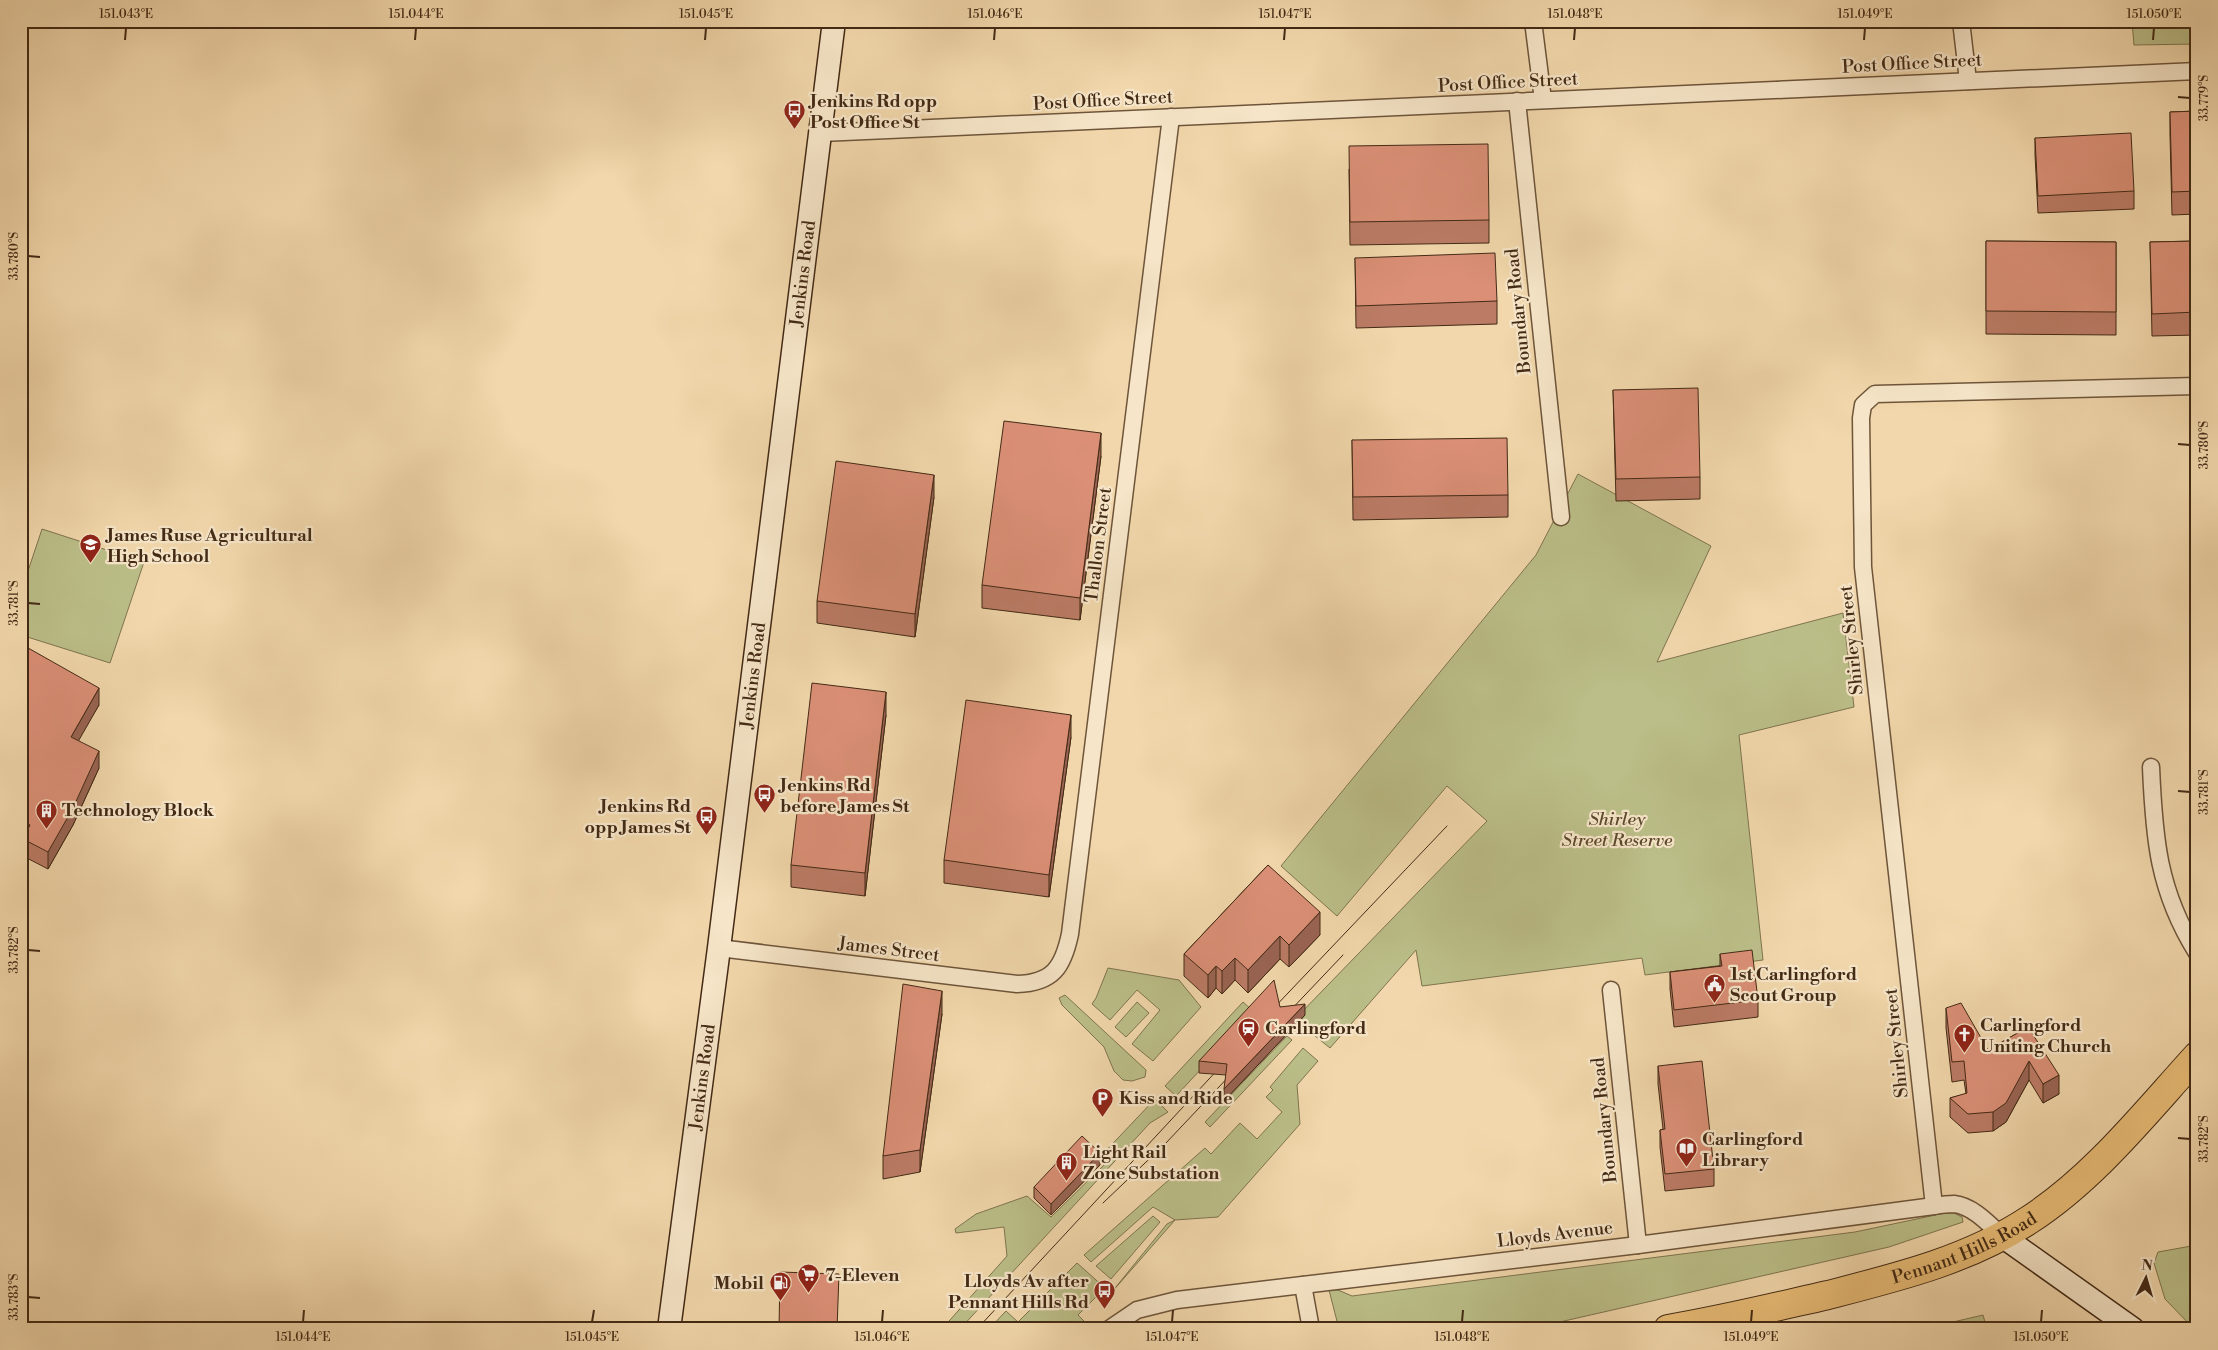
<svg xmlns="http://www.w3.org/2000/svg" width="2218" height="1350" viewBox="0 0 2218 1350" font-family="'Libre Bodoni',serif">
<style>
.green{fill:#bbbe88;stroke:#7f744e}
.lines{fill:none;stroke-linecap:round;stroke-linejoin:round}
.street-casing{stroke:#6e553a;stroke-width:19}
.secondary-casing{stroke:#432a15;stroke-width:25}
.highway-casing{stroke:#432a15;stroke-width:30}
.street{stroke:#f6e5c8;stroke-width:16}
.secondary{stroke:#f6e5c8;stroke-width:22}
.highway{stroke:#e8bc76;stroke-width:28}
.tram{stroke:#432a15;stroke-width:1}
.wall{fill:#bb7b65;stroke:#432a15}
.shaded-wall{fill:#996453;stroke:#432a15}
.building{fill:#da8f76;stroke:#432a15}
.ticks{fill:none;stroke:#432a15;stroke-width:2}
.labels{text-anchor:middle;stroke-width:4.5;stroke-linejoin:round;paint-order:stroke}
.street-label{font-size:18px;fill:#432a15;stroke:#f6e5c8}
.poi-label{font-size:18px;font-weight:bold;fill:#432a15;stroke:#f6e5c8;text-anchor:start}
.park-label{font-size:18px;font-style:italic;fill:#5b482c;stroke:#f6e5c8}
.neatline{fill:none;stroke:#432a15;stroke-width:2}
.ticks-label{font-size:12px;text-anchor:middle;fill:#432a15}
</style>
<rect width="100%" height="100%" fill="#f1d7ab"/>
<filter id="stains"><feTurbulence type="fractalNoise" baseFrequency=".004" numOctaves="4"/><feColorMatrix values="0 0 0 0 .2 0 0 0 0 .09 0 0 0 0 .02 0 0 0 .5 -.17"/></filter>
<radialGradient id="worn" r=".72"><stop offset=".6" stop-color="#630" stop-opacity="0"/><stop offset="1" stop-color="#630" stop-opacity=".3"/></radialGradient>
<!-- green -->
<g class="green">
<path d="M2132,21H2197V44L2134,45Z"/>
<path d="M1578,474L1711,546L1657,662L1843,613L1854,707L1739,735L1763,960L1645,975L1642,958L1422,986L1416,950L1330,1048L1304,1027L1296,1036L1291,1031L1299,1023L1295,1019L1487,821L1447,786L1337,916L1281,866L1536,555Z"/>
<path d="M42,529L144,562L110,663L21,635V592Z"/>
<path d="M1108,968L1179,980L1201,1007L1153,1061L1132,1044L1160,1010L1137,990L1110,1020L1092,1004L1096,998Z"/>
<path d="M1065,995L1146,1070L1145,1077L1132,1081L1123,1080L1114,1071L1104,1047L1062,1005L1059,998Z"/>
<path d="M1137,1002L1149,1013L1126,1037L1115,1027Z"/>
<path d="M1243,1002L1254,1012L1176,1096L1165,1086Z"/>
<path d="M1287,1036L1292,1040L1210,1127L1205,1122Z"/>
<path d="M1303,1048L1318,1061L1297,1085L1300,1124L1218,1217L1175,1220L1111,1293L1167,1224L1175,1220L1153,1207L1091,1262L1084,1255L1205,1148L1211,1154L1240,1123L1257,1139L1282,1112L1266,1097L1273,1090L1270,1087Z"/>
<path d="M1155,1099L1168,1112L1150,1123L960,1329H942L1007,1256L1004,1227L956,1233L955,1229L976,1214L1027,1196L1051,1217L1107,1162L1100,1157Z"/>
<path d="M1945,1213H1954L1962,1217L1963,1222L1889,1247L1529,1329H1339L1329,1290H1338L1352,1296L1855,1232Z"/>
<path d="M1153,1216L1160,1222L1111,1279L1096,1266Z"/>
<path d="M2197,1245V1329H2194L2165,1299L2154,1263L2158,1252Z"/>
<path d="M1077,1263L1105,1288L1078,1315L1084,1321L1076,1328L989,1329L1006,1311L1018,1322Z"/>
<path d="M1983,1315L1987,1329H1923Z"/>
</g>
<g class="lines">
<defs>
<g id="street">
<path d="M1533,21L1543,100"/>
<path d="M1961,21L1968,81"/>
<path d="M1517,101L1561,517"/>
<path d="M821,133L2197,71"/>
<path d="M2151,767C2154,838 2158,891 2197,953"/>
<path d="M719,948L1017,984C1053,983 1063,967 1070,934L1171,117"/>
<path d="M1611,990L1638,1245"/>
<path d="M1934,1206L1863,567L1861,418L1863,405L1875,394L2197,386"/>
<path d="M1303,1285L1311,1329"/>
<path d="M1109,1329L1137,1310L1177,1300L1638,1245L1934,1206C1940,1205 1948,1204 1954,1204C1973,1206 1989,1224 2002,1236"/>
</g>
<g id="secondary">
<path d="M2002,1236L2133,1329"/>
<path id="s1" d="M669,1329L719,948L834,21"/>
</g>
<g id="highway">
<path id="s2" d="M1668,1329C1722,1320 1775,1307 1828,1295C1898,1277 1968,1260 2029,1220C2094,1178 2145,1113 2197,1056"/>
</g>
</defs>
<!-- street casing -->
<use href="#street" class="street-casing"/>
<!-- secondary casing -->
<use href="#secondary" class="secondary-casing"/>
<!-- highway casing -->
<use href="#highway" class="highway-casing"/>
<!-- street -->
<use href="#street" class="street"/>
<!-- secondary -->
<use href="#secondary" class="secondary"/>
<!-- highway -->
<use href="#highway" class="highway"/>
<!-- tram -->
<g class="tram">
<path d="M1269,1013L1447,826"/>
<path d="M1286,1015L1343,955"/>
<path d="M1103,1203L1165,1144L1235,1070"/>
<path d="M977,1329L1222,1065"/>
</g>
</g>
<!-- wall -->
<g class="wall">
<path d="M2006,21H2028L2006,23Z"/>
<path d="M2197,111V214L2172,215L2170,135V112Z"/>
<path d="M2035,138L2134,191V209L2038,213L2035,155Z"/>
<path d="M1349,169L1489,220V243L1350,245Z"/>
<path d="M1986,241L2116,242V335L1986,334Z"/>
<path d="M2197,241V335L2152,336L2150,242Z"/>
<path d="M1355,258L1497,301V324L1356,328Z"/>
<path d="M1613,390L1700,477V499L1616,501Z"/>
<path d="M1352,440L1508,495V517L1353,520Z"/>
<path d="M1101,456L1080,620L982,608V585Z"/>
<path d="M934,497L915,637L817,623V601Z"/>
<path d="M21,644L99,705L78,740L99,768L73,825L48,869L23,856L24,838L21,837Z"/>
<path d="M886,715L865,896L791,887V865Z"/>
<path d="M1071,737L1049,897L944,883V860Z"/>
<path d="M1268,865L1320,935L1289,967L1280,959L1248,993L1235,980L1222,994L1216,988L1208,998L1184,976V954Z"/>
<path d="M1720,954L1758,1000V1017L1674,1027L1670,989V972L1720,966Z"/>
<path d="M1280,1007L1305,1015L1224,1101L1226,1075L1199,1073V1061Z"/>
<path d="M1946,1008L1988,1050L2028,1027L2059,1094L2043,1103L2029,1080L2006,1122L1993,1131L1968,1133L1950,1117V1098L1966,1094L1964,1080L1952,1082L1946,1028Z"/>
<path d="M942,1014L920,1172L883,1179V1156Z"/>
<path d="M1658,1066L1714,1169V1186L1665,1191L1660,1147V1130L1663,1129L1658,1084Z"/>
<path d="M1100,1165L1051,1215L1034,1198V1187Z"/>
</g>
<!-- shaded-wall -->
<g class="shaded-wall">
<path d="M1101,433V456L1080,620V598Z"/>
<path d="M934,475V497L915,637V614Z"/>
<path d="M99,688V705L71,754V737Z"/>
<path d="M886,692V715L865,896V873Z"/>
<path d="M1071,715V737L1049,897V875Z"/>
<path d="M99,751V768L73,825L48,869V852Z"/>
<path d="M23,902V916L21,921V906Z"/>
<path d="M1320,912V935L1289,967V945Z"/>
<path d="M1280,936V959L1248,993V970Z"/>
<path d="M1235,958V980L1222,994V971Z"/>
<path d="M1216,966V988L1208,998V975Z"/>
<path d="M942,991V1014L920,1172V1150Z"/>
<path d="M1305,1004V1015L1224,1101V1089Z"/>
<path d="M2029,1061V1080L2006,1122L1993,1131V1112Z"/>
<path d="M2059,1075V1094L2043,1103V1084Z"/>
<path d="M1100,1153V1165L1051,1215V1204Z"/>
<path d="M25,1274V1280L22,1301V1295Z"/>
</g>
<!-- building -->
<g class="building">
<path d="M2197,111V191L2172,192L2170,112Z"/>
<path d="M2131,133L2134,191L2038,196L2035,138Z"/>
<path d="M1488,144L1489,220L1350,222L1349,146Z"/>
<path d="M1986,241L2116,242V312L1986,311Z"/>
<path d="M2197,241V312L2152,314L2150,242Z"/>
<path d="M1495,253L1497,301L1356,306L1355,258Z"/>
<path d="M1698,388L1700,477L1616,479L1613,390Z"/>
<path d="M1004,421L1101,433L1080,598L982,585Z"/>
<path d="M1507,438L1508,495L1353,497L1352,440Z"/>
<path d="M836,461L934,475L915,614L817,601Z"/>
<path d="M21,644L99,688L71,737L99,751L73,808L48,852L23,839L30,825L21,820Z"/>
<path d="M812,683L886,692L865,873L791,865Z"/>
<path d="M966,700L1071,715L1049,875L944,860Z"/>
<path d="M1268,865L1320,912L1289,945L1280,936L1248,970L1235,958L1222,971L1216,966L1208,975L1184,954Z"/>
<path d="M1752,950L1758,1000L1674,1010L1670,972L1722,966L1720,954Z"/>
<path d="M1274,980L1280,1007L1305,1004L1224,1089L1227,1064L1199,1061Z"/>
<path d="M903,984L942,991L920,1150L883,1156Z"/>
<path d="M1961,1003L1988,1050L2028,1027L2059,1075L2043,1084L2029,1061L2006,1103L1993,1112L1968,1114L1950,1098L1967,1093L1964,1061L1952,1062L1946,1008Z"/>
<path d="M1702,1061L1714,1169L1665,1174L1660,1130L1665,1129L1658,1066Z"/>
<path d="M1082,1136L1100,1153L1051,1204L1034,1187Z"/>
<path d="M780,1272L839,1274L837,1329H779Z"/>
<path d="M21,1274H25L22,1295H21Z"/>
<path d="M1868,1326L1869,1329H1858Z"/>
</g>
<!-- ticks -->
<path class="ticks" d="M125,40L126,28M415,40L416,28M705,40L706,28M994,40L995,28M1284,40L1285,28M1574,40L1575,28M1864,40L1865,28M2153,40L2154,28M2178,97L2190,98M28,256L40,257M2178,444L2190,445M28,603L40,604M2178,791L2190,792M28,950L40,951M2178,1138L2190,1139M28,1297L40,1298M303,1322L304,1310M592,1322L594,1310M882,1322L883,1310M1172,1322L1173,1310M1462,1322L1463,1310M1751,1322L1752,1310M2041,1322L2042,1310"/>
<!-- icons -->
<defs>
<symbol id="bus-pin" viewBox="-11 -11 22 30"><path d="M0 17L-7.5 6A9.5 9.5 0 1 1 7.5 6Z" fill="#8f2418" stroke="#f6e5c8"/><path d="M-5-6H5V4H4V6H2V4H-2V6H-4V4H-5ZM-3.5-4V0h7V-4ZM-3.5 1.2v1.5H-2V1.2ZM2 1.2v1.5H3.5V1.2Z" fill="#fff"/></symbol>
<symbol id="school-pin" viewBox="-11 -11 22 30"><path d="M0 17L-7.5 6A9.5 9.5 0 1 1 7.5 6Z" fill="#8f2418" stroke="#f6e5c8"/><path d="M0-5L7-2L0 1L-7-2ZM-4 1L0 2.5L4 1V4Q0 6-4 4Z" fill="#fff"/></symbol>
<symbol id="building-pin" viewBox="-11 -11 22 30"><path d="M0 17L-7.5 6A9.5 9.5 0 1 1 7.5 6Z" fill="#8f2418" stroke="#f6e5c8"/><path d="M-4-6H4V6H1V3H-1V6H-4ZM-2.5-4.3h1.7v1.8h-1.7ZM.8-4.3h1.7v1.8H.8ZM-2.5-1h1.7V.8h-1.7ZM.8-1h1.7V.8H.8Z" fill="#fff"/></symbol>
<symbol id="civic-pin" viewBox="-11 -11 22 30"><path d="M0 17L-7.5 6A9.5 9.5 0 1 1 7.5 6Z" fill="#8f2418" stroke="#f6e5c8"/><path d="M-.6-6.5H3V-4.5H.6V-3L4-1V1h2V6H-6V1h2V-1L-.6-3ZM-1.2 2.5V6h2.4V2.5Z" fill="#fff"/></symbol>
<symbol id="station-pin" viewBox="-11 -11 22 30"><path d="M0 17L-7.5 6A9.5 9.5 0 1 1 7.5 6Z" fill="#8f2418" stroke="#f6e5c8"/><path d="M-3-6H3Q5-6 5-4V2Q5 4 3 4L4.5 6H3L1.5 4h-3L-3 6H-4.5L-3 4Q-5 4-5 2V-4Q-5-6-3-6ZM-3.5-4v3h7v-3ZM-3.5 1v1.5H-2V1ZM2 1v1.5H3.5V1Z" fill="#fff"/></symbol>
<symbol id="church-pin" viewBox="-11 -11 22 30"><path d="M0 17L-7.5 6A9.5 9.5 0 1 1 7.5 6Z" fill="#8f2418" stroke="#f6e5c8"/><path d="M-1.2-6h2.4v3.5h3.3v2.4h-3.3V6h-2.4V-.1h-3.3v-2.4h3.3Z" fill="#fff"/></symbol>
<symbol id="parking-pin" viewBox="-11 -11 22 30"><path d="M0 17L-7.5 6A9.5 9.5 0 1 1 7.5 6Z" fill="#8f2418" stroke="#f6e5c8"/><path d="M-3.5-5.5H1a3.5 3.5 0 0 1 0 7H-1V5.5H-3.5ZM-1-3.4V-.6H.8a1.4 1.4 0 0 0 0-2.8Z" fill="#fff"/></symbol>
<symbol id="library-pin" viewBox="-11 -11 22 30"><path d="M0 17L-7.5 6A9.5 9.5 0 1 1 7.5 6Z" fill="#8f2418" stroke="#f6e5c8"/><path d="M-6-4Q-3-5.5-.7-3.5V5Q-3 3-6 4ZM6-4Q3-5.5 .7-3.5V5Q3 3 6 4Z" fill="#fff"/></symbol>
<symbol id="supermarket-pin" viewBox="-11 -11 22 30"><path d="M0 17L-7.5 6A9.5 9.5 0 1 1 7.5 6Z" fill="#8f2418" stroke="#f6e5c8"/><path d="M-6-5.5h2.5l.6 2H6L4.5 2H-2.5L-4.4-4H-6ZM-1.5 3.2a1.3 1.3 0 1 0 .1 0ZM3 3.2a1.3 1.3 0 1 0 .1 0Z" fill="#fff"/></symbol>
<symbol id="fuel-pin" viewBox="-11 -11 22 30"><path d="M0 17L-7.5 6A9.5 9.5 0 1 1 7.5 6Z" fill="#8f2418" stroke="#f6e5c8"/><path d="M-5.5-6h7V0h2V4h1.3V-2.5L3-4.5l.8-.8L6-3V5H2.5V1h-1V6h-7ZM-4.2-4.7v3.2H.2V-4.7Z" fill="#fff"/></symbol>
</defs>
<g fill-rule="evenodd">
<use href="#bus-pin" x="782" y="98" width="25" height="34"/>
<use href="#school-pin" x="78" y="532" width="25" height="34"/>
<use href="#bus-pin" x="752" y="782" width="25" height="34"/>
<use href="#building-pin" x="34" y="798" width="25" height="34"/>
<use href="#bus-pin" x="694" y="804" width="25" height="34"/>
<use href="#civic-pin" x="1702" y="972" width="25" height="34"/>
<use href="#station-pin" x="1236" y="1016" width="25" height="34"/>
<use href="#church-pin" x="1952" y="1022" width="25" height="34"/>
<use href="#parking-pin" x="1090" y="1086" width="25" height="34"/>
<use href="#library-pin" x="1674" y="1136" width="25" height="34"/>
<use href="#building-pin" x="1054" y="1150" width="25" height="34"/>
<use href="#supermarket-pin" x="796" y="1262" width="25" height="34"/>
<use href="#fuel-pin" x="768" y="1270" width="25" height="34"/>
<use href="#bus-pin" x="1092" y="1278" width="25" height="34"/>
</g>
<g class="labels">
<!-- street labels -->
<g class="street-label">
<text transform="translate(1912 63) rotate(-3)" y="6">Post Office Street</text>
<text transform="translate(1508 82) rotate(-3)" y="6">Post Office Street</text>
<text transform="translate(1103 100) rotate(-3)" y="6">Post Office Street</text>
<text dy="6" stroke="none"><textPath href="#s1" startOffset="1064">Jenkins Road</textPath></text>
<text transform="translate(1518 311) rotate(-96)" y="6">Boundary Road</text>
<text transform="translate(1098 545) rotate(-83)" y="6">Thallon Street</text>
<text transform="translate(1851 640) rotate(-96)" y="6">Shirley Street</text>
<text dy="6" stroke="none"><textPath href="#s1" startOffset="659">Jenkins Road</textPath></text>
<text transform="translate(889 949) rotate(7)" y="6">James Street</text>
<text transform="translate(1896 1043) rotate(-96)" y="6">Shirley Street</text>
<text dy="6" stroke="none"><textPath href="#s1" startOffset="254">Jenkins Road</textPath></text>
<text transform="translate(1604 1120) rotate(-96)" y="6">Boundary Road</text>
<text transform="translate(1555 1234) rotate(-7)" y="6">Lloyds Avenue</text>
<text dy="6" stroke="none"><textPath href="#s2" startOffset="308">Pennant Hills Road</textPath></text>
</g>
<!-- poi labels -->
<g class="poi-label">
<text x="810" y="107">Jenkins Rd opp<tspan x="810" dy="21">Post Office St</tspan></text>
<text x="107" y="541">James Ruse Agricultural<tspan x="107" dy="21">High School</tspan></text>
<text x="780" y="791">Jenkins Rd<tspan x="780" dy="21">before James St</tspan></text>
<text x="691" y="812" text-anchor="end">Jenkins Rd<tspan x="691" dy="21">opp James St</tspan></text>
<text x="62" y="816">Technology Block</text>
<text x="1730" y="980">1st Carlingford<tspan x="1730" dy="21">Scout Group</tspan></text>
<text x="1980" y="1031">Carlingford<tspan x="1980" dy="21">Uniting Church</tspan></text>
<text x="1265" y="1034">Carlingford</text>
<text x="1119" y="1104">Kiss and Ride</text>
<text x="1702" y="1145">Carlingford<tspan x="1702" dy="21">Library</tspan></text>
<text x="1083" y="1158">Light Rail<tspan x="1083" dy="21">Zone Substation</tspan></text>
<text x="825" y="1281">7-Eleven</text>
<text x="1089" y="1287" text-anchor="end">Lloyds Av after<tspan x="1089" dy="21">Pennant Hills Rd</tspan></text>
<text x="764" y="1289" text-anchor="end">Mobil</text>
</g>
<!-- park labels -->
<g class="park-label">
<text x="1617" y="825">Shirley<tspan x="1617" dy="21">Street Reserve</tspan></text>
</g>
</g>
<!-- margin -->
<rect width="2218" height="1350" fill="none" stroke="#f1d7ab" stroke-width="55"/>
<!-- north arrow -->
<g transform="translate(2146 1278) rotate(5)" stroke="#f6e5c8" stroke-width="4" paint-order="stroke">
<path d="M0-4L9 19L0 12L-9 19Z" fill="#432a15"/>
<text y="-8" font-size="14" font-weight="bold" text-anchor="middle" fill="#432a15">N</text>
</g>
<rect x="28" y="28" width="2162" height="1294" class="neatline"/>
<g class="ticks-label">
<text x="126" y="18">151.043°E</text>
<text x="416" y="18">151.044°E</text>
<text x="706" y="18">151.045°E</text>
<text x="995" y="18">151.046°E</text>
<text x="1285" y="18">151.047°E</text>
<text x="1575" y="18">151.048°E</text>
<text x="1865" y="18">151.049°E</text>
<text x="2154" y="18">151.050°E</text>
<text transform="translate(2204 98) rotate(-90)" y="4">33.779°S</text>
<text transform="translate(14 256) rotate(-90)" y="4">33.780°S</text>
<text transform="translate(2204 445) rotate(-90)" y="4">33.780°S</text>
<text transform="translate(14 603) rotate(-90)" y="4">33.781°S</text>
<text transform="translate(2204 792) rotate(-90)" y="4">33.781°S</text>
<text transform="translate(14 950) rotate(-90)" y="4">33.782°S</text>
<text transform="translate(2204 1139) rotate(-90)" y="4">33.782°S</text>
<text transform="translate(14 1297) rotate(-90)" y="4">33.783°S</text>
<text x="303" y="1341">151.044°E</text>
<text x="592" y="1341">151.045°E</text>
<text x="882" y="1341">151.046°E</text>
<text x="1172" y="1341">151.047°E</text>
<text x="1462" y="1341">151.048°E</text>
<text x="1751" y="1341">151.049°E</text>
<text x="2041" y="1341">151.050°E</text>
</g>
<rect width="100%" height="100%" filter="url(#stains)"/>
<rect width="100%" height="100%" fill="url(#worn)"/>
</svg>
